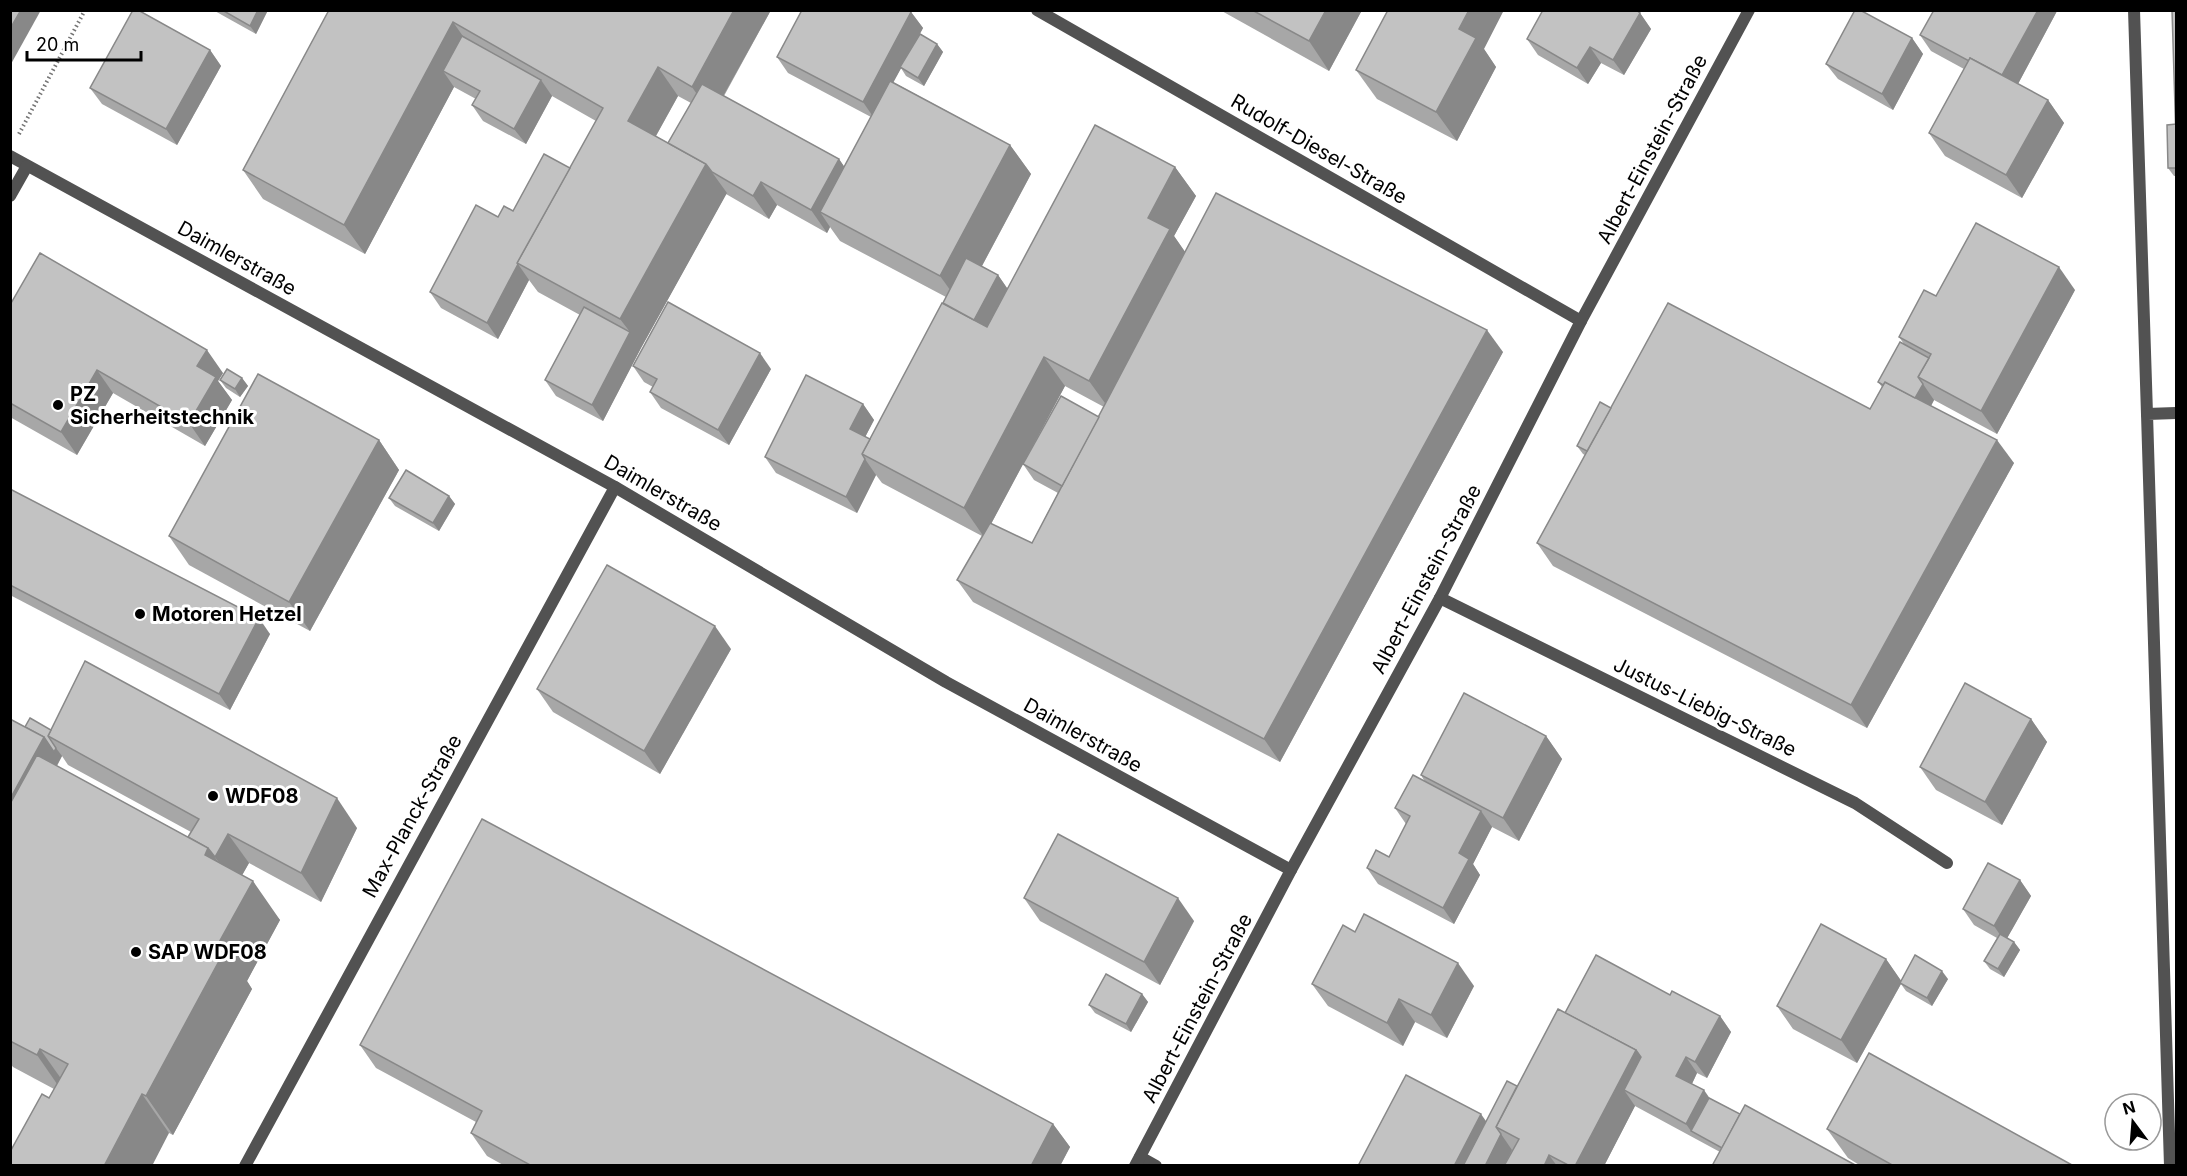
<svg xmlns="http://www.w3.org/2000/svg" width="2187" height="1176" viewBox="0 0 2187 1176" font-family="Inter,sans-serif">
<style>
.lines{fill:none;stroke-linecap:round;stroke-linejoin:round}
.path{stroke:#747474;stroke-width:4;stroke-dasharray:1.5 3;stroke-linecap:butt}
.service{stroke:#525252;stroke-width:12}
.minor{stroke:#525252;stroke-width:12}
.tertiary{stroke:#525252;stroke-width:12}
.wall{fill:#a7a7a7;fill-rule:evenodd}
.shaded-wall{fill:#888}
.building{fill:#c2c2c2;stroke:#888;stroke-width:1.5}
.poi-dot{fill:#000;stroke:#fff;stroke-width:2}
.labels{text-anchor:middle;stroke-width:6;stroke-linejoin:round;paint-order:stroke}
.street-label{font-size:20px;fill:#000;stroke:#fff}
.poi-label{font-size:20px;font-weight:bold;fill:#000;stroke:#fff;text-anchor:start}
</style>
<rect width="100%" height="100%" fill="#fff"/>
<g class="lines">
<!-- path -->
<path class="path" d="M19,134L85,10"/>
<!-- service -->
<g class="service">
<path d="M2134,10L2147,414"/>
<path d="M2170,1166L2147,414L2176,413"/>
</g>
<!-- minor -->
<g class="minor">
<path d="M1037,10L1581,321"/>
<path d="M10,156L615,487L946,682L1291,870"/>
<path d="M10,196L27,166"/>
<path d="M1440,598L1855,803L1947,863"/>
<path d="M1140,1157L1156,1166"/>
<path d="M245,1166L615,487"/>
</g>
<!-- tertiary -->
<path class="tertiary" d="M1135,1166L1291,870L1440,598L1581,321L1749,10"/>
</g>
<!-- wall -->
<g class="wall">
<path d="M213,10H268L256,34Z"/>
<path d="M329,10H771L724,96L839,159L844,167L871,117L788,73L777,57L911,12L923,28L914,45L937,44L943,52L924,86L906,76L901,68L893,82L1010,145L1031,174L982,266L998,275L1007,288L1175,167L1196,196L1174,236L1185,252L1503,352L1280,762L973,602L957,580L982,536L882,483L876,475L857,513L776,473L765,457L863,404L874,420L865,437L870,439L946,297L840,241L830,227L827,233L777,205L769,219L726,194L641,348L603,421L556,396L545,380L580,315L538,292L529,280L498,339L441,308L430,292L498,217L513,211L570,168L596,121L552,96L526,144L483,121L472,105L476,99L454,87L365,254L263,199L243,170ZM678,96L691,103L668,143L656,136ZM1065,386L1104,407L1099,417L1028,455ZM1023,464L1034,480L1058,493L1032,543L991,524Z"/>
<path d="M1220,10H1362L1329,71Z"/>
<path d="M2176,10V176H2174L2168,168L2176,124Z"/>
<path d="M2057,11L2018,84L2048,100L2064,123L2022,198L1945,156L1929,133L1964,69L1931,51L1920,35Z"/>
<path d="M1640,13L1651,29L1624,75L1601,63L1588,84L1538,55L1527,39Z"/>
<path d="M1912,38L1923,54L1893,110L1838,79L1826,64Z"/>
<path d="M1484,49L1496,67L1457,141L1377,99L1356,70Z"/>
<path d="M210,50L221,66L177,145L102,104L90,88Z"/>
<path d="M2075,290L1997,434L1934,400L1931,406L2014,463L1867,728L1553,566L1537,543L1585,455L1583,454L1577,446L1611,408L1870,409L1882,387L1878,382L1904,344L1899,337L1936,296Z"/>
<path d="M10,305L223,373L218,381L232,400L205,446L113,393L77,455L10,417Z"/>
<path d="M633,366L771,369L729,445L661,408L650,392L653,387L644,382Z"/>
<path d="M242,378L248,386L240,397L226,388L220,380Z"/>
<path d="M379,440L399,470L310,631L189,565L169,536Z"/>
<path d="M10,489L270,634L230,710L10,595Z"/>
<path d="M449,496L455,504L439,531L395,506L389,498Z"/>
<path d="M731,649L660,774L553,712L537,689Z"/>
<path d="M10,719L25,727L51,730L357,828L321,902L249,863L242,875L280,920L247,981L252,989L173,1135L169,1133L49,1098L54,1089L13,1067L10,1063ZM62,756L68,765L191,832L188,837L57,766Z"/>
<path d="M2031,719L2047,742L2002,825L1936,790L1920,767Z"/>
<path d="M1546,736L1562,759L1519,841L1492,827L1473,864L1480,875L1454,924L1378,884L1367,868L1389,857L1406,824L1395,808L1425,782L1421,775Z"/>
<path d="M2020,880L2031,896L2007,938L2014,942L2020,950L2004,977L1990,969L1984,961L1997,938L1974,925L1963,909Z"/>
<path d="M1024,898L1194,921L1160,985L1040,921Z"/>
<path d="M1886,959L1901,981L1948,979L1932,1006L1906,991L1901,984L1857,1063L1793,1029L1777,1006Z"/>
<path d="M1312,984L1474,986L1447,1038L1415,1022L1403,1046L1328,1006Z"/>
<path d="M1142,994L1148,1002L1131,1032L1095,1013L1089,1005Z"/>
<path d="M1670,995L1720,1016L1731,1032L1707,1078L1697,1073L1692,1084L1709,1098L1740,1114L1720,1152L1635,1106L1604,1166H1358L1486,1121L1517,1086L1565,1013Z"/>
<path d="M360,1045L1053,1124L1070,1147L1060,1166H505L487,1156L471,1133L476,1122L376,1068Z"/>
<path d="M1827,1129L2072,1166H1861L1848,1158Z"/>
</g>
<!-- shaded-wall -->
<g class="shaded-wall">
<path d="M21,10H41L11,64L10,29Z"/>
<path d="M258,10H268L256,34L250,26Z"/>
<path d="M734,10H771L712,116L692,87Z"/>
<path d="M1326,10H1362L1329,71L1309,41Z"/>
<path d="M1469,10H1504L1484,49L1496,67L1457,141L1436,112L1459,29Z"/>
<path d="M2038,10L2057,11L2012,95L2000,79Z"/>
<path d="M911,12L923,28L874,118L863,102Z"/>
<path d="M1640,13L1651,29L1624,75L1613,60Z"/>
<path d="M453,22L474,52L443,71L454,87L365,254L344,225Z"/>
<path d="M1912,38L1923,54L1893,110L1882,94Z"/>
<path d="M937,44L943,52L924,86L918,78Z"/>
<path d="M1590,47L1601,63L1588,84L1577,68Z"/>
<path d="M210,50L221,66L177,145L166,129Z"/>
<path d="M658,67L678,96L648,150L628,121Z"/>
<path d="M541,80L552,96L526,144L514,129Z"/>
<path d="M2048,100L2064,123L2022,198L2006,175Z"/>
<path d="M1010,145L1031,174L961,305L940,276Z"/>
<path d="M839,159L855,182L820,212L830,227L827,233L811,210Z"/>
<path d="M706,164L727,193L641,348L603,421L592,405L630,332L620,319Z"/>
<path d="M1175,167L1196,196L1174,236L1190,259L1110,410L1089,381L1148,218Z"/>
<path d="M761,182L777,205L769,219L753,196Z"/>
<path d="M518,264L529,280L498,339L487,323Z"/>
<path d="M2059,267L2075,290L1997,434L1981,411Z"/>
<path d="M998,275L1009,291L982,342L970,326Z"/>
<path d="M1487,330L1503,352L1280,762L1264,739Z"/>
<path d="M207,350L223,373L218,381L232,400L205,446L189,423L197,366Z"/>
<path d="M760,353L771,369L729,445L718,430Z"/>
<path d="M1044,357L1065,386L984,537L964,508Z"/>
<path d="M97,370L113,393L77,455L61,432Z"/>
<path d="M242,378L248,386L240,397L235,389Z"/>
<path d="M1923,384L1934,400L1925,417L1913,401Z"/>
<path d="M863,404L874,420L861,445L850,429Z"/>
<path d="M379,440L399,470L310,631L289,602Z"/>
<path d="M1997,440L2014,463L1867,728L1851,705Z"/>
<path d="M865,459L876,475L857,513L846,497Z"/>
<path d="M449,496L455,504L439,531L433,523Z"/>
<path d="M259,618L270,634L230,710L219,694Z"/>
<path d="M715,626L731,649L660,774L644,751Z"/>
<path d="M2031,719L2047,742L2002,825L1985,802Z"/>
<path d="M1546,736L1562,759L1519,841L1503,818Z"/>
<path d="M44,737L56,748L62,756L10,851V799Z"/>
<path d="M337,798L357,828L321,902L301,873Z"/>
<path d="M1481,811L1492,827L1473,864L1480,875L1454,924L1443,908L1459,853Z"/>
<path d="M228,834L249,863L236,886L215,857Z"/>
<path d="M208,848L236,886L205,855Z"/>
<path d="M2020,880L2031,896L2005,942L1994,926Z"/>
<path d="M253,881L280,920L247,981L252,989L173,1135L146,1096L217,946Z"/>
<path d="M1178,898L1194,921L1160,985L1144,962Z"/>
<path d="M2014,942L2020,950L2004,977L1998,969Z"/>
<path d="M1886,959L1902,982L1857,1063L1841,1040Z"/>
<path d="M1458,963L1474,986L1447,1038L1431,1015Z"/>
<path d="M1942,971L1948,979L1932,1006L1927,998Z"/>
<path d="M1142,994L1148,1002L1131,1032L1126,1024Z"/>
<path d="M1399,999L1415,1022L1403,1046L1387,1023Z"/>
<path d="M1720,1016L1731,1032L1707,1078L1695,1062Z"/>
<path d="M40,1049L67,1087L64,1094L37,1055Z"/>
<path d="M1636,1050L1652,1073L1624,1090L1635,1106L1604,1166H1575Z"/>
<path d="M1686,1057L1697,1073L1688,1092L1676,1076Z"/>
<path d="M1704,1090L1715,1106L1691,1131L1686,1124Z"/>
<path d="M142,1094L169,1133L152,1166H104Z"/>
<path d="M1481,1114L1497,1137L1482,1166H1454Z"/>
<path d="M1053,1124L1070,1147L1060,1166H1031Z"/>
<path d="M1501,1134L1512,1150L1504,1166H1485Z"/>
<path d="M1549,1155L1557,1166H1544Z"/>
</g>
<!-- building -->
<g class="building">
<path d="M10,10H21L10,29Z"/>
<path d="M133,10H138L210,50L166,129L90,88Z"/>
<path d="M222,10H258L250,26Z"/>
<path d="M329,10H734L692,87L658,67L628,121L706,164L620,319L517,263L603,108L453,22L344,225L243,170Z"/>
<path d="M802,10H908L911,12L863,102L777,57Z"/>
<path d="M1252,10H1326L1309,41Z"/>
<path d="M1388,10H1469L1459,29L1476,38L1436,112L1356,70Z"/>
<path d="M1543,10H1636L1640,13L1613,60L1590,47L1577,68L1527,39Z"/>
<path d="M1855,10H1860L1912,38L1882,94L1826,64Z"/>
<path d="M1934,10H2038L2002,75L1970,58L1969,61L1920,35Z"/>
<path d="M2172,10H2176V140Z"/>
<path d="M920,34L937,44L918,78L900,67Z"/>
<path d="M462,36L541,80L514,129L472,105L480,91L443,71Z"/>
<path d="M1970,58L2048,100L2006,175L1929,133Z"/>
<path d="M890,81L1010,145L940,276L820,212Z"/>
<path d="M702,84L839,159L811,210L761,182L753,196L712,172L706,164L668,143Z"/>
<path d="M2176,124V168H2168L2167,125Z"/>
<path d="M1095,125L1175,167L1148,218L1170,229L1089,381L1044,357L964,508L862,454L942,303L987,327Z"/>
<path d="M544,154L570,168L517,263L518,264L487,323L430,292L476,205L498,217L504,206L513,211Z"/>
<path d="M1216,193L1487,330L1264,739L957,580L990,523L1032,543Z"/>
<path d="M1976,223L2059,267L1981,411L1918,377L1931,354L1899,337L1924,290L1936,296Z"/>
<path d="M40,253L207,350L197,366L216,377L189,423L97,370L61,432L10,403V305Z"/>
<path d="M966,258L998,275L974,320L943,303Z"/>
<path d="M668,302L760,353L718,430L650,392L657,379L633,366Z"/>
<path d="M1668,303L1870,409L1885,382L1997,440L1851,705L1537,543Z"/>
<path d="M584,307L630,332L592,405L545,380Z"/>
<path d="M1900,342L1929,358L1918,377L1923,384L1915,398L1885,382L1883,385L1878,382Z"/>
<path d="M227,369L242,378L235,389L220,380Z"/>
<path d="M258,374L379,440L289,602L169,536Z"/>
<path d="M806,375L863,404L850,429L870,439L862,454L865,459L846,497L765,457Z"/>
<path d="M1061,396L1099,417L1062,486L1023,464Z"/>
<path d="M1600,402L1611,408L1587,451L1577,446Z"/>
<path d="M406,470L449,496L433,523L389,498Z"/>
<path d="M10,489L259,618L219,694L10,585Z"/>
<path d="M607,565L715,626L644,751L537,689Z"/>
<path d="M85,661L337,798L301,873L228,834L215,857L208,848L188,837L199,819L48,736Z"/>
<path d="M1965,683L2031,719L1985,802L1920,767Z"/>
<path d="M1464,693L1546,736L1503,818L1421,775Z"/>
<path d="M30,718L51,730L48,736L56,748L54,752L44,737L25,727Z"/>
<path d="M10,719L44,737L10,799Z"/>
<path d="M37,755L208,848L205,855L253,881L217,946L225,950L146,1096L142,1094L104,1166H10V1152L42,1094L49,1098L68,1064L40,1049L37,1055L10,1041V804Z"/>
<path d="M1413,775L1481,811L1459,853L1469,859L1443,908L1367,868L1376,850L1389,857L1410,816L1395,808Z"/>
<path d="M482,819L1053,1124L1031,1166H532L471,1133L482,1111L360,1045Z"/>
<path d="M1058,834L1178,898L1144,962L1024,898Z"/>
<path d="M1988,863L2020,880L1994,926L1963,909Z"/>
<path d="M1364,914L1458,963L1431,1015L1399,999L1387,1023L1312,984L1343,925L1355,932Z"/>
<path d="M1821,924L1886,959L1841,1040L1777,1006Z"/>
<path d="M2000,934L2014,942L1998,969L1984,961Z"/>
<path d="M1596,955L1670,995L1672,991L1720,1016L1695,1062L1686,1057L1676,1076L1704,1090L1686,1124L1624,1090L1641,1057L1636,1050L1565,1013Z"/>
<path d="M1915,955L1942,971L1927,998L1900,983Z"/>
<path d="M1106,974L1142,994L1126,1024L1089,1005Z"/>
<path d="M1558,1009L1636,1050L1575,1166H1570L1549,1155L1544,1166H1504L1519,1139L1496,1127Z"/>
<path d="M1869,1053L2072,1165L2071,1166H1894L1827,1129Z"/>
<path d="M1406,1075L1481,1114L1454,1166H1358Z"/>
<path d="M1507,1081L1517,1086L1496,1127L1501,1134L1485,1166H1463Z"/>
<path d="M1709,1098L1740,1114L1722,1148L1691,1131Z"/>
<path d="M1745,1105L1857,1166H1712Z"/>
</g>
<!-- markers -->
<g class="poi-dot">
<circle cx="58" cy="405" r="6"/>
<circle cx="140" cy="614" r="6"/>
<circle cx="213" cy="796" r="6"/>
<circle cx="136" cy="952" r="6"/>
</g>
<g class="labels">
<!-- street labels -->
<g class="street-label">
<text transform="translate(1319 149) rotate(30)" y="7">Rudolf-Diesel-Straße</text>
<text transform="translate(1652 149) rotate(-62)" y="7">Albert-Einstein-Straße</text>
<text transform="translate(237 258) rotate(29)" y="7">Daimlerstraße</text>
<text transform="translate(663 493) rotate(30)" y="7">Daimlerstraße</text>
<text transform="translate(1426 579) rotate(-62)" y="7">Albert-Einstein-Straße</text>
<text transform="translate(1705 707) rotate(26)" y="7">Justus-Liebig-Straße</text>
<text transform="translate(1083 735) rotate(29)" y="7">Daimlerstraße</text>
<text transform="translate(412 816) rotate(-61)" y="7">Max-Planck-Straße</text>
<text transform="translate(1197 1008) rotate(-62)" y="7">Albert-Einstein-Straße</text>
</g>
<!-- poi labels -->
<g class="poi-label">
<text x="70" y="401">PZ<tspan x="70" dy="23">Sicherheitstechnik</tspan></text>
<text x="152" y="621">Motoren Hetzel</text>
<text x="225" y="803">WDF08</text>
<text x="148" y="959">SAP WDF08</text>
</g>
</g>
<!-- border -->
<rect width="2187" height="1176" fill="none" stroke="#000000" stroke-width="24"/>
<!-- north arrow -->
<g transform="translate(2133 1122) rotate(344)"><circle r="28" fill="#ffffff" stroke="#999999" stroke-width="1.5"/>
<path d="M0-4.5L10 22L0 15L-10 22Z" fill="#000000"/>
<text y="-9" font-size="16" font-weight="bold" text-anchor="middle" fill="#000000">N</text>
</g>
<!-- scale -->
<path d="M27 51v9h114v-9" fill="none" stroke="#000000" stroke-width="3"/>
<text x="36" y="51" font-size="18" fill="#000000" stroke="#ffffff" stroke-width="4.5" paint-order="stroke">20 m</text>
</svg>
